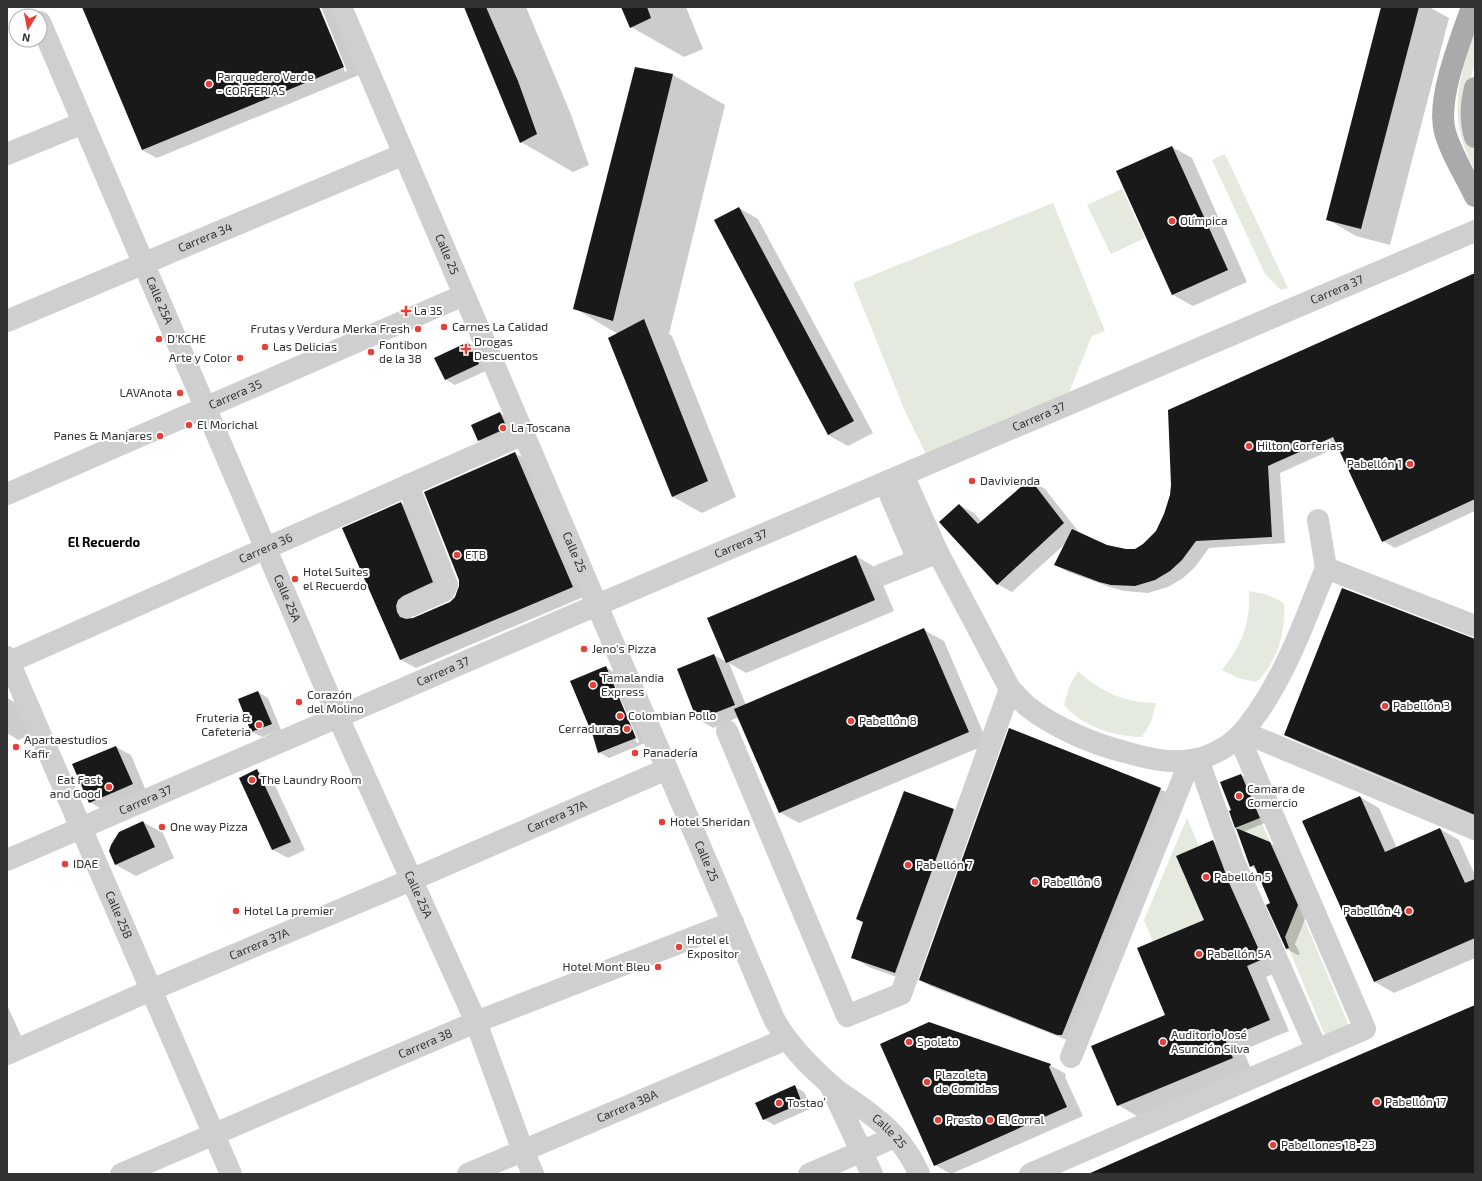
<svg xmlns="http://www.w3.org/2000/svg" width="1482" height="1181" viewBox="0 0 1482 1181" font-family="'Exo 2',sans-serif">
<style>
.green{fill:#e4ebde}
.shadow{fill:#0003;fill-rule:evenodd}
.building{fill:#191919}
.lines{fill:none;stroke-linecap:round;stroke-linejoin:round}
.minor{stroke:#cfcfcf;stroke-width:22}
.major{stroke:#aaa;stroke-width:22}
.poi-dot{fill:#e64038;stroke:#fff;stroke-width:1.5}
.labels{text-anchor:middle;stroke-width:4;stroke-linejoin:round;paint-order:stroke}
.poi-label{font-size:12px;fill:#323232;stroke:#fff;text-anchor:start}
.street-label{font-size:12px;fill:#323232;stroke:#fff}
.neighbourhood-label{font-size:13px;font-weight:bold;fill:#000;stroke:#fff}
</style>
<rect width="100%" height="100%" fill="#fff"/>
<!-- green -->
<g class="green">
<path d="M1475,29V62L1467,93L1472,146L1475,153V171C1469,158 1463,145 1460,131C1452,96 1465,62 1475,29Z"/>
<path d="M1225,154L1288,288L1281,290L1265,274L1212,160Z"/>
<path d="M1122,189L1145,238L1111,254L1087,205Z"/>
<path d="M1053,203L1105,331L1092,336L1069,392L926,454L905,411L853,283Z"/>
<path d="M1249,591L1268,595L1284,603C1286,633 1277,661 1257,682L1238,678L1222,670C1241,647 1251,622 1249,591Z"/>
<path d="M1078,671C1100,692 1126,703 1156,703L1151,722L1142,737C1112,736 1084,727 1064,705L1069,687Z"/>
<path d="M1187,818L1199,846L1176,856L1195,899L1238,906L1153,942L1144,920Z"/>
<path d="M1260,818L1270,842L1254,836L1248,851L1238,827Z"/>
<path d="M1298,905L1350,1028L1326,1038L1275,915L1291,921Z"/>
</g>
<!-- shadow -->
<g class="shadow">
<path d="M83,7H318L345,72L347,71L321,7H330L359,75L157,158L142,150Z"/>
<path d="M465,7H526L570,112L589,165L573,172L521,142Z"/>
<path d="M623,7H686L703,49L684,57L631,27Z"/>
<path d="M1382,7H1429L1449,18L1390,245L1356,236L1327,219Z"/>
<path d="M636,68L673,75L725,105L669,334L672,336L736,497L702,513L673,497L609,338L618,334L574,308Z"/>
<path d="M1172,147L1192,158L1247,282L1193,306L1173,295L1117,172Z"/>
<path d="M739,208L758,219L873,433L848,446L828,435Z"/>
<path d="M1475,274V511L1395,548L1383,541L1338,447L1280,473L1285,543L1209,548L1195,567L1183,578L1168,587L1148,593L1124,591L1113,588L1068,572L1055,565L1066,543L1012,592L997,584L959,505L974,513L982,522L1030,480L1045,489L1078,531V532L1106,546L1126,550H1135L1144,545Z"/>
<path d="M468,343L478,348L488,370L455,385L445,379L435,358Z"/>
<path d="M500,413L510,419L516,433L488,446L479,440Z"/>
<path d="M514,453L529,461L588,595L416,668L401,660L343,529L401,503L416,512L447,591L410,615L411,620L450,603L456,597Z"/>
<path d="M856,556L876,568L894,611L746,673L729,663L746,705L924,630L944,641L988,744L799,823L779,812L739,717L713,728L698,719L714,655L727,662Z"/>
<path d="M1475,640V817L1298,742L1285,735Z"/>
<path d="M606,667L615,673L645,743L609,758L599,752ZM608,674H610L639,742L637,743Z"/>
<path d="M258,692L268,698L281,730L262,737L252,732L239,700Z"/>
<path d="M7,698L25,708L36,733L18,740L7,733Z"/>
<path d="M116,747L131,755L147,793L105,811L90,802Z"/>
<path d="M257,771L272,779L305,850L288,858L273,850L240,778Z"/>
<path d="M1241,775L1249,779L1267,822L1243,832L1236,827L1233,810Z"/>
<path d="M1160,789L1170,794L1067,1040L930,986L920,980Z"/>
<path d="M1360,797L1379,808L1397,848L1440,829L1459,840L1475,875V958L1394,993L1375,982L1303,822Z"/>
<path d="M953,810L972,821L914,983L871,968L852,957L864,922L857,919Z"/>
<path d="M143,822L163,833L174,858L136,876L116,865L111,851Z"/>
<path d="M1213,841L1232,852L1282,970L1266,977L1289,1031L1243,1050L1251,1069L1137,1116L1118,1105L1166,1016L1205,921Z"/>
<path d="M1270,843L1281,849L1308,912L1295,944L1300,954L1298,955L1287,949L1268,905L1272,903L1257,870L1251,866Z"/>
<path d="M7,1005L23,1040L7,1047Z"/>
<path d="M1050,1065L1066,1074L1065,1077L1083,1116L951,1174L935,1165Z"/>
<path d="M795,1087L804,1092L812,1108L774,1125L764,1119Z"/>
</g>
<!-- building -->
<g class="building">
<path d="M82,7H319L344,67L142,150Z"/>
<path d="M464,7H486L518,81L537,134L520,143Z"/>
<path d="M621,7H647L651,18L630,28Z"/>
<path d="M1381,7H1419L1361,229L1326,220Z"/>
<path d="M635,67L673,74L613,321L573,309Z"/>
<path d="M1172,146L1228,270L1172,295L1116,171Z"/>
<path d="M739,207L854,421L828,435L714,220Z"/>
<path d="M1475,273V499L1382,542L1333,437L1268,466L1272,537L1196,541L1182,560L1170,571L1155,580L1135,586L1111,585L1099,582L1054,565L1072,529L1107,545L1126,549H1135L1143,544L1156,531L1164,514L1170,495L1171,485L1168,410Z"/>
<path d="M644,319L708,481L672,497L608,338Z"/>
<path d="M468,342L479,364L445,380L434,358Z"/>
<path d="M500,412L507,428L478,441L471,425Z"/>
<path d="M515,452L573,587L400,660L342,528L401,502L433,582L403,596L398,600L396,606L397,612L400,617L406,619L413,618L450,602L455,597L459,586V580L424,492Z"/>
<path d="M1030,479L1064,523L997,585L939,522L959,504L978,524Z"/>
<path d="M856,555L875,600L726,663L707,618Z"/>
<path d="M1342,588L1475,639V815L1284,735Z"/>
<path d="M924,628L969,732L779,813L734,709Z"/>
<path d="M714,654L735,705L697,720L677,669Z"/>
<path d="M606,666L636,738L598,753L593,736L570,681Z"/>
<path d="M258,691L272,724L251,732L238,699Z"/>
<path d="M1009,728L1161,788L1062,1035H1057L919,980Z"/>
<path d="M116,746L133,784L89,803L72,764Z"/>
<path d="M257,769L291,842L272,850L239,778Z"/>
<path d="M1241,774L1260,818L1235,828L1229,811L1231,810L1220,782Z"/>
<path d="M904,791L954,809L895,973L851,958L863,922L856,919Z"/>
<path d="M1360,796L1385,852L1440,828L1465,883L1475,879V938L1374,982L1302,821Z"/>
<path d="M143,821L155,847L115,865L109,851L111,845L119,832Z"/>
<path d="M1236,828L1270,842L1298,905L1285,937L1289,948L1286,949L1266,905L1270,903L1254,865L1250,867Z"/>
<path d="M1213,840L1230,885L1263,959L1247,966L1270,1020L1225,1039L1233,1058L1117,1106L1091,1046L1165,1015L1137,948L1204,920L1176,856Z"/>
<path d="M1475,1005V1174H1088L1285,1087Z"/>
<path d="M929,1022L1051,1064L1049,1067L1067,1107L934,1166L880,1044Z"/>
<path d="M795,1085L802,1103L763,1120L755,1103Z"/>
</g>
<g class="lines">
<!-- minor -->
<g class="minor">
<path id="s1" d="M341,7L774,1019C790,1048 814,1071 839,1092C851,1100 863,1108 874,1117C893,1131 910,1152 919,1174"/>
<path id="s2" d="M40,22L338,717L476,1022L523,1151L533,1174"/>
<path d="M7,154L83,123"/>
<path id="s3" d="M7,321L404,154"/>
<path d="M903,475L938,553L1010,689"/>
<path d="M885,483L918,560"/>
<path id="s4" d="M7,494L464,295"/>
<path d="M1318,520L1326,568"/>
<path d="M881,575L931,555"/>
<path d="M408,607L444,591L447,585L408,485"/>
<path id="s5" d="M7,657L231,1174"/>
<path id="s6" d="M7,663L524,434"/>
<path d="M727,731L847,1016L901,994L1010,689C1016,695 1021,701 1027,706C1053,727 1093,744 1125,752C1146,758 1170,764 1191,760C1208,758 1227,748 1239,736C1246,730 1252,720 1258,712C1288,669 1306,617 1326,568L1475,626"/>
<path d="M1243,732L1475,829"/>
<path d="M1198,759L1234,862L1317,1050"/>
<path id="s7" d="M7,860L597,605L1475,231"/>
<path id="s8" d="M7,1054L151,990L411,880L667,769"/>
<path d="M1071,1057L1190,761"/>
<path d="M831,1087L872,1174"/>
<path id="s9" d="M121,1174L476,1022L733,922"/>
<path id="s10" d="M468,1174L786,1039"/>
<path d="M809,1174L895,1137"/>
<path d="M1030,1174L1365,1029L1239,737"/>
</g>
<!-- major -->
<g class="major">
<path d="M1472,7C1461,39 1436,99 1445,132C1451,154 1465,175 1475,196"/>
<path d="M1475,88C1471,104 1470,120 1475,137"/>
</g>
</g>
<!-- markers -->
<g class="poi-dot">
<circle cx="209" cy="84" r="4"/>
<circle cx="1172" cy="221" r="4"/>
<path d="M404 305h4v4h4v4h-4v4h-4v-4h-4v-4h4z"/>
<circle cx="444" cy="327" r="4"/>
<circle cx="418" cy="329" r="4"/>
<circle cx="159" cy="339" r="4"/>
<circle cx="265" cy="347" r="4"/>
<path d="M464 343h4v4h4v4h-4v4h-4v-4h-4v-4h4z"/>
<circle cx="371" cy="352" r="4"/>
<circle cx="240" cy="358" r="4"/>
<circle cx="180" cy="393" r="4"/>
<circle cx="189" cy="425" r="4"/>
<circle cx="503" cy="428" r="4"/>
<circle cx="160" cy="436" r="4"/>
<circle cx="1249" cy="446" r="4"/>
<circle cx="1410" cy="464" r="4"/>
<circle cx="972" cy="481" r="4"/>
<circle cx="457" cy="555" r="4"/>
<circle cx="295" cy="579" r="4"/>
<circle cx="584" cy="649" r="4"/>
<circle cx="593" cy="685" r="4"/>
<circle cx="299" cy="702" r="4"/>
<circle cx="1385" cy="706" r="4"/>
<circle cx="620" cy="716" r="4"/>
<circle cx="851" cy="721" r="4"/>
<circle cx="259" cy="725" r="4"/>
<circle cx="627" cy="729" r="4"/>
<circle cx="16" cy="747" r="4"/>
<circle cx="635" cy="753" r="4"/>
<circle cx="252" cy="780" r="4"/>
<circle cx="109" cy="787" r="4"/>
<circle cx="1239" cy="796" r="4"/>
<circle cx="662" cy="822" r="4"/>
<circle cx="162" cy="827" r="4"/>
<circle cx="65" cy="864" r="4"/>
<circle cx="908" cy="865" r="4"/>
<circle cx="1206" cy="877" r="4"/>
<circle cx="1035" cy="882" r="4"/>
<circle cx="236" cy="911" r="4"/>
<circle cx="1409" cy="911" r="4"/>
<circle cx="679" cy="947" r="4"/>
<circle cx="1199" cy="954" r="4"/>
<circle cx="658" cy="967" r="4"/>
<circle cx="909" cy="1042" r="4"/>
<circle cx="1163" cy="1042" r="4"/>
<circle cx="927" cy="1082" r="4"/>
<circle cx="1377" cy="1102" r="4"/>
<circle cx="779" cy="1103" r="4"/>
<circle cx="938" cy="1120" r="4"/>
<circle cx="990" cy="1120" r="4"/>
<circle cx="1273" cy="1145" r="4"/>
</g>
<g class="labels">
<!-- poi labels -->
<g class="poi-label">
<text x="217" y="81">Parquedero Verde<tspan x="217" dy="14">- CORFERIAS</tspan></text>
<text x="1180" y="225">Olímpica</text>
<text x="414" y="315">La 35</text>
<text x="452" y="331">Carnes La Calidad</text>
<text x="410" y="333" text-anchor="end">Frutas y Verdura Merka Fresh</text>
<text x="167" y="343">D'KCHE</text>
<text x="474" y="346">Drogas<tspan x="474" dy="14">Descuentos</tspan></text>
<text x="379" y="349">Fontibon<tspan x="379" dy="14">de la 38</tspan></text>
<text x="273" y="351">Las Delicias</text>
<text x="232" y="362" text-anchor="end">Arte y Color</text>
<text x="172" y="397" text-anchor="end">LAVAnota</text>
<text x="197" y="429">El Morichal</text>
<text x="511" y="432">La Toscana</text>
<text x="152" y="440" text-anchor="end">Panes &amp; Manjares</text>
<text x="1257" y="450">Hilton Corferias</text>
<text x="1402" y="468" text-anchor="end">Pabellón 1</text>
<text x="980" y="485">Davivienda</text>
<text x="465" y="559">ETB</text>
<text x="303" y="576">Hotel Suites<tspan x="303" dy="14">el Recuerdo</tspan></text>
<text x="592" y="653">Jeno's Pizza</text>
<text x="601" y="682">Tamalandia<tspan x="601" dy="14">Express</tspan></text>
<text x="307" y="699">Corazón<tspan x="307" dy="14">del Molino</tspan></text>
<text x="1393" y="710">Pabellón 3</text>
<text x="628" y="720">Colombian Pollo</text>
<text x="251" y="722" text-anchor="end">Fruteria &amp;<tspan x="251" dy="14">Cafeteria</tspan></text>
<text x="859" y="725">Pabellón 8</text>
<text x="619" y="733" text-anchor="end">Cerraduras</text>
<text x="24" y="744">Apartaestudios<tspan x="24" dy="14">Kafir</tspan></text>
<text x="643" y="757">Panadería</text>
<text x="101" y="784" text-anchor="end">Eat Fast<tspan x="101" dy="14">and Good</tspan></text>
<text x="260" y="784">The Laundry Room</text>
<text x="1247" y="793">Camara de<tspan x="1247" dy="14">Comercio</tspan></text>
<text x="670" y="826">Hotel Sheridan</text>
<text x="170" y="831">One way Pizza</text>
<text x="73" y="868">IDAE</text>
<text x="916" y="869">Pabellón 7</text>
<text x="1214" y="881">Pabellón 5</text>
<text x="1043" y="886">Pabellón 6</text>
<text x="244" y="915">Hotel La premier</text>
<text x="1401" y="915" text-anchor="end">Pabellón 4</text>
<text x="687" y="944">Hotel el<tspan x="687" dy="14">Expositor</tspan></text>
<text x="1207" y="958">Pabellón 5A</text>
<text x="650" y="971" text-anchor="end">Hotel Mont Bleu</text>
<text x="1171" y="1039">Auditorio José<tspan x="1171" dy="14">Asunción Silva</tspan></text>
<text x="917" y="1046">Spoleto</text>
<text x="935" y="1079">Plazoleta<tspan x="935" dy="14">de Comidas</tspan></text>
<text x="1385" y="1106">Pabellón 17</text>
<text x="787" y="1107">Tostao’</text>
<text x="946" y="1124">Presto</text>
<text x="998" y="1124">El Corral</text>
<text x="1281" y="1149">Pabellones 18-23</text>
</g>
<!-- street labels -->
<g class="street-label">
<text dy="4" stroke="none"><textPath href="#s3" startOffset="215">Carrera 34</textPath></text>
<text dy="4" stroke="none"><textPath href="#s1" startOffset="269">Calle 25</textPath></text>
<text dy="4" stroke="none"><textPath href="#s7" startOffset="1447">Carrera 37</textPath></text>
<text dy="4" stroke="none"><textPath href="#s2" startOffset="303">Calle 25A</textPath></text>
<text dy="4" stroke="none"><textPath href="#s4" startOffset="249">Carrera 35</textPath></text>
<text dy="4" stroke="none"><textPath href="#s7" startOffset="1123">Carrera 37</textPath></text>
<text dy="4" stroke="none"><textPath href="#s7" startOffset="799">Carrera 37</textPath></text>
<text dy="4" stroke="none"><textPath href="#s6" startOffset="283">Carrera 36</textPath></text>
<text dy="4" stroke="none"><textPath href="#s1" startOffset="593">Calle 25</textPath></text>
<text dy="4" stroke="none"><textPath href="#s2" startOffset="627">Calle 25A</textPath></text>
<text dy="4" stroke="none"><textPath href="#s7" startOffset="475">Carrera 37</textPath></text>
<text dy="4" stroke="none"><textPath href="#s7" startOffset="151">Carrera 37</textPath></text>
<text dy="4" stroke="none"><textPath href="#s8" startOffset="599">Carrera 37A</textPath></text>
<text dy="4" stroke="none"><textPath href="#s1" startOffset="929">Calle 25</textPath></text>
<text dy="4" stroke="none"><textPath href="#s2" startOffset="951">Calle 25A</textPath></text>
<text dy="4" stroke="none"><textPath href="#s5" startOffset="281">Calle 25B</textPath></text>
<text dy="4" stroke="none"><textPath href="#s8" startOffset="275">Carrera 37A</textPath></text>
<text dy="4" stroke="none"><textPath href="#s9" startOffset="331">Carrera 38</textPath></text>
<text dy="4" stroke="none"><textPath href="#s10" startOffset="173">Carrera 38A</textPath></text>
<text dy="4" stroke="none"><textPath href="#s1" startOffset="1263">Calle 25</textPath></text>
</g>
<!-- neighbourhood labels -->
<g class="neighbourhood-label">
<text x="104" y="547">El Recuerdo</text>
</g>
</g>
<!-- border -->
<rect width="1482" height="1181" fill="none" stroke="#323232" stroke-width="16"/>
<!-- north arrow -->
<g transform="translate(28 28) rotate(190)"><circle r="19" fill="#ffffff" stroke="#adadad"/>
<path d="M0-3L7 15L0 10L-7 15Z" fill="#e64038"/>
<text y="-6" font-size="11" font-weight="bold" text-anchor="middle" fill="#323232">N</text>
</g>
</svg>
